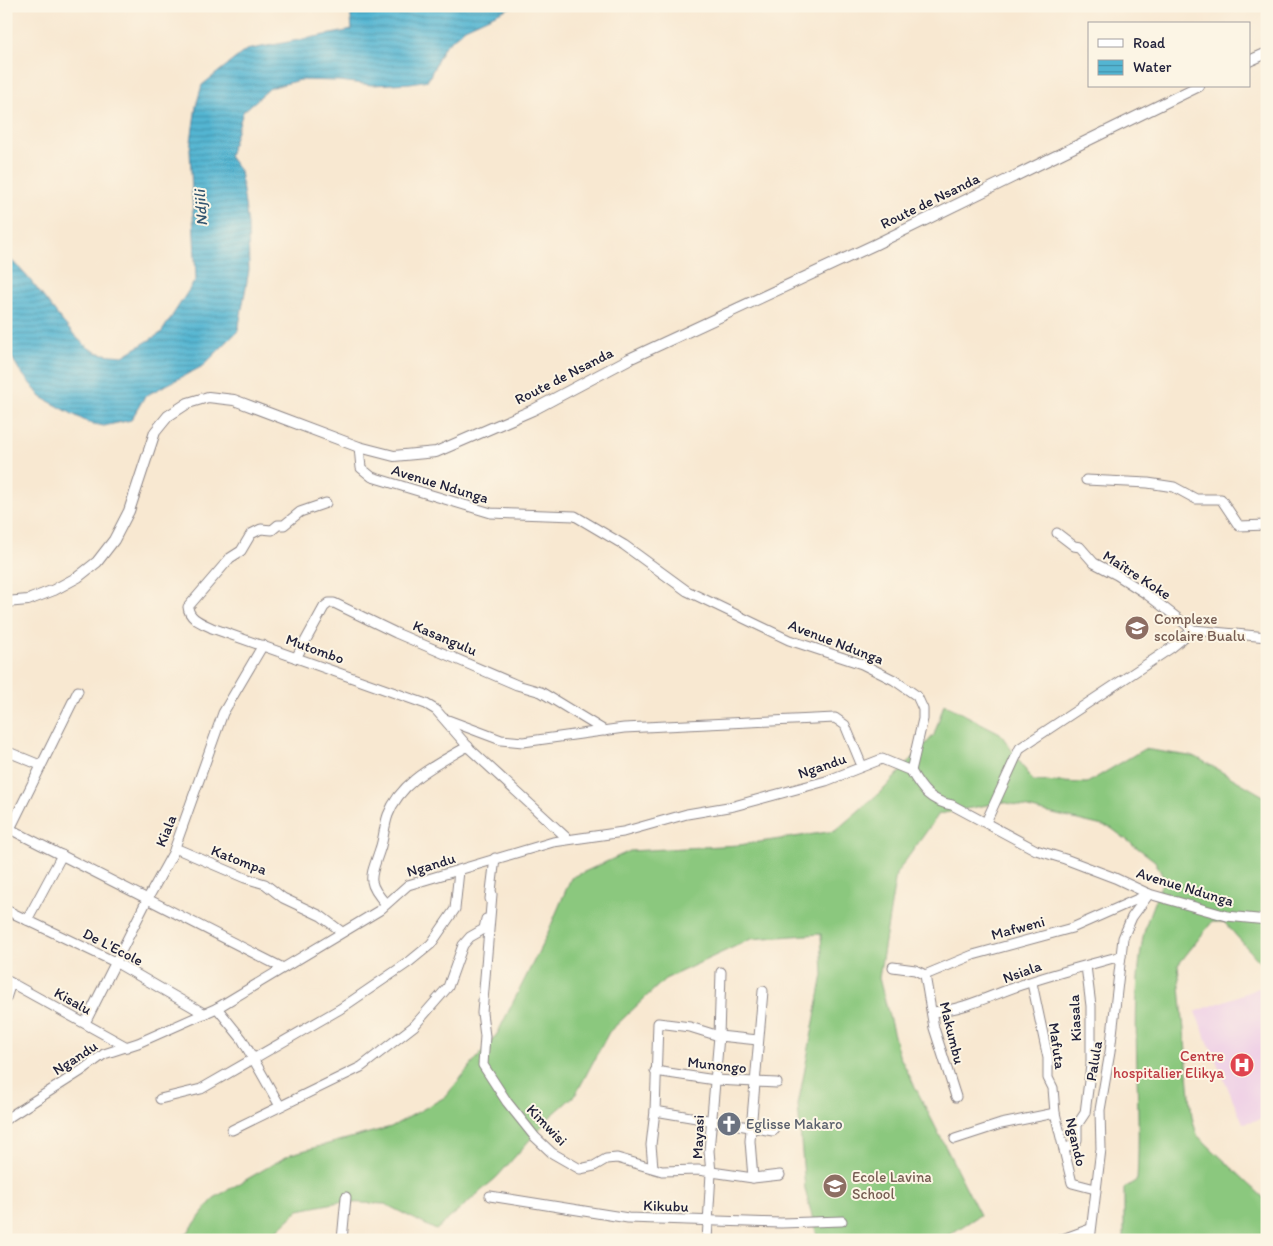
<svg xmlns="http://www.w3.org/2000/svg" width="1273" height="1246" viewBox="0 0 1273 1246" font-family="Itim,sans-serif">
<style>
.built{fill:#efd0e6}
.garden{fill:#8bc87e;stroke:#56755c}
.water{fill:url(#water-rules);stroke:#3a6c86}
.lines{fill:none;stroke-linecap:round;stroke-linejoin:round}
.minor-casing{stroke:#8d8586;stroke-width:11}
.tertiary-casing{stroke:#8d8586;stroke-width:12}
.minor{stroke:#fff;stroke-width:9}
.tertiary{stroke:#fff;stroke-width:10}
.labels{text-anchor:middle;stroke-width:4;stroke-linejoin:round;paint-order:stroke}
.street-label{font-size:15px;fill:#22223b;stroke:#fcf5e5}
.education-label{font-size:15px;fill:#785e54;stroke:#fcf5e5;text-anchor:start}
.health-label{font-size:15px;fill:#be3a42;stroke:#fcf5e5;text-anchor:end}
.worship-label{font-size:15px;fill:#5b616d;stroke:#fcf5e5;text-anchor:start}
.water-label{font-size:16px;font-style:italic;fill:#335570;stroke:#fcf5e5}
</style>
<defs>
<pattern id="water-rules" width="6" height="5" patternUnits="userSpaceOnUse" patternTransform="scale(1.25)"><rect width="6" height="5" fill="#53b5d2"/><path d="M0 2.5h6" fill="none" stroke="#4493ac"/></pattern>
</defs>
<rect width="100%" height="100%" fill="#fcf5e5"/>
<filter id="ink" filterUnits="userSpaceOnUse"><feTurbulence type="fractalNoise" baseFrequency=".02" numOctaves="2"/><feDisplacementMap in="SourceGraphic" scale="10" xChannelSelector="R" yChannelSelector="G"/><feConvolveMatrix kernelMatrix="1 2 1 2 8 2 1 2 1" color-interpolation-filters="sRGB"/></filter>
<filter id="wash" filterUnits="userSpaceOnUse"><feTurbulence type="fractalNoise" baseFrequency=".0096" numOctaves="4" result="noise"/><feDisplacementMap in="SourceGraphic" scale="20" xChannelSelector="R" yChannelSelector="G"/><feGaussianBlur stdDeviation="1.12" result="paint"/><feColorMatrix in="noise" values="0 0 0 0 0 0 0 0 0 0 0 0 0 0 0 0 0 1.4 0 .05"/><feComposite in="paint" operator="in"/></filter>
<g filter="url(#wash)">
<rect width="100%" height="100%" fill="#f8e8d1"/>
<!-- built -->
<path class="built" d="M1267,985V1118L1243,1123L1195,1012Z"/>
<!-- garden -->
<path class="garden" d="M944,704L1000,733L1033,781L1087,783L1144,749L1196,757L1267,798V970L1224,922H1212L1178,965L1192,1117L1197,1135L1267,1201V1240H1124V1188L1137,1180C1142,1099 1129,1017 1143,937C1147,918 1156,897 1164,879L1155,861L1111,828L1003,802L939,814L896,874L879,978L899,1055L980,1215L941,1240H818L805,1189L798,1105L823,975L821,934L751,939L665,979L609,1032L576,1094L550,1117L497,1177L436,1230L385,1204L339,1202L299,1210L267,1240H182L214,1198L291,1154L391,1127L445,1097L497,1034L546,937L571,878L630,851L739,845L835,831L885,788L934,735Z"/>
<!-- water -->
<path class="water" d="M350,6H513L465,28L444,47L428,80L410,83L372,85L339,81L299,80L270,88L243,112L229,156L240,171L248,225L249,270L238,331L203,366L145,396L131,420L104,426L89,423L41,397L20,371L6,348V256C35,277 69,341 96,352C104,355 114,355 123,356L161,333L196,279L190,149L196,106L202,85L246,50L352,30Z"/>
</g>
<g filter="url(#ink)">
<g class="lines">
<defs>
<g id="minor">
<path d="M359,447L361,468L372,477L491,513L575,516L624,545L687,591L789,640L862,664L894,680L917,696L923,709V719L911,771C922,790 930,801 952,805L1036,850L1065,859L1115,878L1149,894L1227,916L1267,920"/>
<path d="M1086,480L1148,483L1174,487L1196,499H1221L1239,526L1267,525"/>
<path d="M326,503L300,512L284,525H278L272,530L261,529L251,534L241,551L230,558L188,607C189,619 202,623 212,628L426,704L436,710L470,749L568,839"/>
<path d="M1057,533L1074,546L1080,547L1094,563L1117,575L1145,593L1193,630L1267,637"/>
<path d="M296,658L324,607L329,603H334L396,633L517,685L541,692L605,731"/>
<path d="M445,719L501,740L523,742L624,728L835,718L845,725L862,766"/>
<path d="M6,751L40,765"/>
<path d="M986,822L1020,748L1171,648L1193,630"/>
<path d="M6,827L283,968"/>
<path d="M6,837L78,691"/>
<path d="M175,848L245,878L265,884L283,898L321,916L342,932"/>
<path d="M492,894L482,1013L485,1036L483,1065L507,1102L535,1137L552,1153L580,1169L594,1166L606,1159L617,1158L662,1171L698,1170L753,1178L780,1175"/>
<path d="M490,899L495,858"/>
<path d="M386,904C365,881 371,877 380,849C384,838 384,826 388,815C401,780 438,764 468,746"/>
<path d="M6,910L115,962L205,1014"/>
<path d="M27,920L62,855"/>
<path d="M893,967L915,970L925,975L973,955L1072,928L1149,894"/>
<path d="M925,975L934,1028L956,1097"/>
<path d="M6,980L127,1047"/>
<path d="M1032,983L1048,1058V1078L1053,1088L1055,1113L1072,1183L1095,1189"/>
<path d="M6,998L11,983"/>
<path d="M217,1008L242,1039L280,1106"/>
<path d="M932,1012C965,1010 993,994 1024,984C1056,973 1089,965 1121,956"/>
<path d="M85,1023L148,898L173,853L223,713L263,645"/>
<path d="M655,1071L715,1080L777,1083"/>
<path d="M160,1099L201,1089L340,1009L409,962L431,944L455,909L459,871"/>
<path d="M655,1111L773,1131"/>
<path d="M6,1119L81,1071L104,1054L138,1043L217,1008L380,910L408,885L553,842L623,832L687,814L734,806L826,781L882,759L911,771"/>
<path d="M232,1130L361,1067L414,1026L448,987L463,945L470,937L484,929L486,919"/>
<path d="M955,1139L1001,1124L1055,1113"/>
<path d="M1064,1149L1073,1145L1077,1140V1125L1085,1113L1091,1065V1006L1086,966"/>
<path d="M653,1167L651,1145L655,1111L658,1023L690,1027L719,1036L758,1040"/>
<path d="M753,1178L750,1141L763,991"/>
<path d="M490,1196L628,1218L781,1223L842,1221"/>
<path d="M342,1240L346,1197"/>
<path d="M707,1240L711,1173L709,1151L719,1036L721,972"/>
<path d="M1060,1240L1090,1229"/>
<path d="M1090,1240L1101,1149L1100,1110L1110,1052L1123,938L1132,917L1149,894"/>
</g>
<g id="tertiary">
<path d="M1249,61L1267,53"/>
<path d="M6,602L28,600L54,590L78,577L97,562L114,540L129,511L155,432L168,416L188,403L208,397L234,400L359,447L394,456L436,452L533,410L629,359L874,245L1199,86"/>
</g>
</defs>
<!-- minor casing -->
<use href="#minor" class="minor-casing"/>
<!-- tertiary casing -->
<use href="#tertiary" class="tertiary-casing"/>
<!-- minor -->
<use href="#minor" class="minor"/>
<!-- tertiary -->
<use href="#tertiary" class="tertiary"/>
</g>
</g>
<!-- icons -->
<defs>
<symbol id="school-disc" viewBox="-11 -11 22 22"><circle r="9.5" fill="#8d6e63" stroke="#fcf5e5"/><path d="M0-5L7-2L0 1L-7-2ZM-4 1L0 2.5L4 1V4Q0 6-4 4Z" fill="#fff"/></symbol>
<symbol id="hospital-disc" viewBox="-11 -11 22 22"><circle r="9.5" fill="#e0444e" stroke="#fcf5e5"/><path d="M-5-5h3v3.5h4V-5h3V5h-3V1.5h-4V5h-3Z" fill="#fff"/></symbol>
<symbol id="church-disc" viewBox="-11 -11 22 22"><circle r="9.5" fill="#6b7280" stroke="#fcf5e5"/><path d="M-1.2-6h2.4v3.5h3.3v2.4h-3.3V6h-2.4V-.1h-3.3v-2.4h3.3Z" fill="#fff"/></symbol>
</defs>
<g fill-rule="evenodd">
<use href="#school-disc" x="1123" y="614" width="28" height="28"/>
<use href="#hospital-disc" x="1228" y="1051" width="28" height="28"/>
<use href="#church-disc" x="715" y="1110" width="28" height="28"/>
<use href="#school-disc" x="821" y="1172" width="28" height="28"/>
</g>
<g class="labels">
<!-- street labels -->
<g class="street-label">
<text transform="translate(930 201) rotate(-26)" y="5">Route de Nsanda</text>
<text transform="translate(564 376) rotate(-27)" y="5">Route de Nsanda</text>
<text transform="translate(440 484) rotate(17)" y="5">Avenue Ndunga</text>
<text transform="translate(1137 575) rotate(33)" y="5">Maître Koke</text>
<text transform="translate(445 638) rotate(23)" y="5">Kasangulu</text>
<text transform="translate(836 642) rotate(21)" y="5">Avenue Ndunga</text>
<text transform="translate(315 649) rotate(20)" y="5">Mutombo</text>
<text transform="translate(822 766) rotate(-19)" y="5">Ngandu</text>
<text transform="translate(166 831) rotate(-68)" y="5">Kiala</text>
<text transform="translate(239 860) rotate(21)" y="5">Katompa</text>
<text transform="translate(431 865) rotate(-17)" y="5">Ngandu</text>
<text transform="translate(1185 887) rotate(17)" y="5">Avenue Ndunga</text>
<text transform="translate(1018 928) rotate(-15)" y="5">Mafweni</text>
<text transform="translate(113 947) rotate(27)" y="5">De L'Ecole</text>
<text transform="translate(1022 972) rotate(-20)" y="5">Nsiala</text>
<text transform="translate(73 1001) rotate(29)" y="5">Kisalu</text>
<text transform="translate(1075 1018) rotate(-93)" y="5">Kiasala</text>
<text transform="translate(952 1033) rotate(76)" y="5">Makumbu</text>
<text transform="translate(1057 1046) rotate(82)" y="5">Mafuta</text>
<text transform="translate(75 1058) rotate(-33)" y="5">Ngandu</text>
<text transform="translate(1094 1061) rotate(-81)" y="5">Palula</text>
<text transform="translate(717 1065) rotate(6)" y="5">Munongo</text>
<text transform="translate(547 1125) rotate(46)" y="5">Kimwisi</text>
<text transform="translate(698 1137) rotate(-88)" y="5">Mayasi</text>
<text transform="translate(1076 1142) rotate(77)" y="5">Ngando</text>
<text transform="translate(666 1206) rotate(2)" y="5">Kikubu</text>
</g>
<!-- education labels -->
<g class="education-label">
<text x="1154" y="624">Complexe<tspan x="1154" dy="17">scolaire Bualu</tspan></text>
<text x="852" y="1182">Ecole Lavina<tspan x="852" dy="17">School</tspan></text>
</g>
<!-- health labels -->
<g class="health-label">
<text x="1224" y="1061">Centre<tspan x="1224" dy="17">hospitalier Elikya</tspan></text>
</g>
<!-- worship labels -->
<g class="worship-label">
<text x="746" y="1129">Eglisse Makaro</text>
</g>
<!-- water labels -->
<g class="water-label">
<text transform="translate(200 208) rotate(-94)" y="6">Ndjili</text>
</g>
</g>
<!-- margin -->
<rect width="1273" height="1246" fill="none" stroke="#fcf5e5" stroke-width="25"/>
<!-- legend -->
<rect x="1088" y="22" width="162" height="65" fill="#fcf5e5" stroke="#a5a1a1"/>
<rect x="1098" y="39" width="25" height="8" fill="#ffffff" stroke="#a5a1a1"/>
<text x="1133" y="48" font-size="15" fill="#22223b">Road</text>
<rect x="1098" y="60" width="25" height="15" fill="url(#water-rules)" stroke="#a5a1a1"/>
<text x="1133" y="72" font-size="15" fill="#22223b">Water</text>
</svg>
